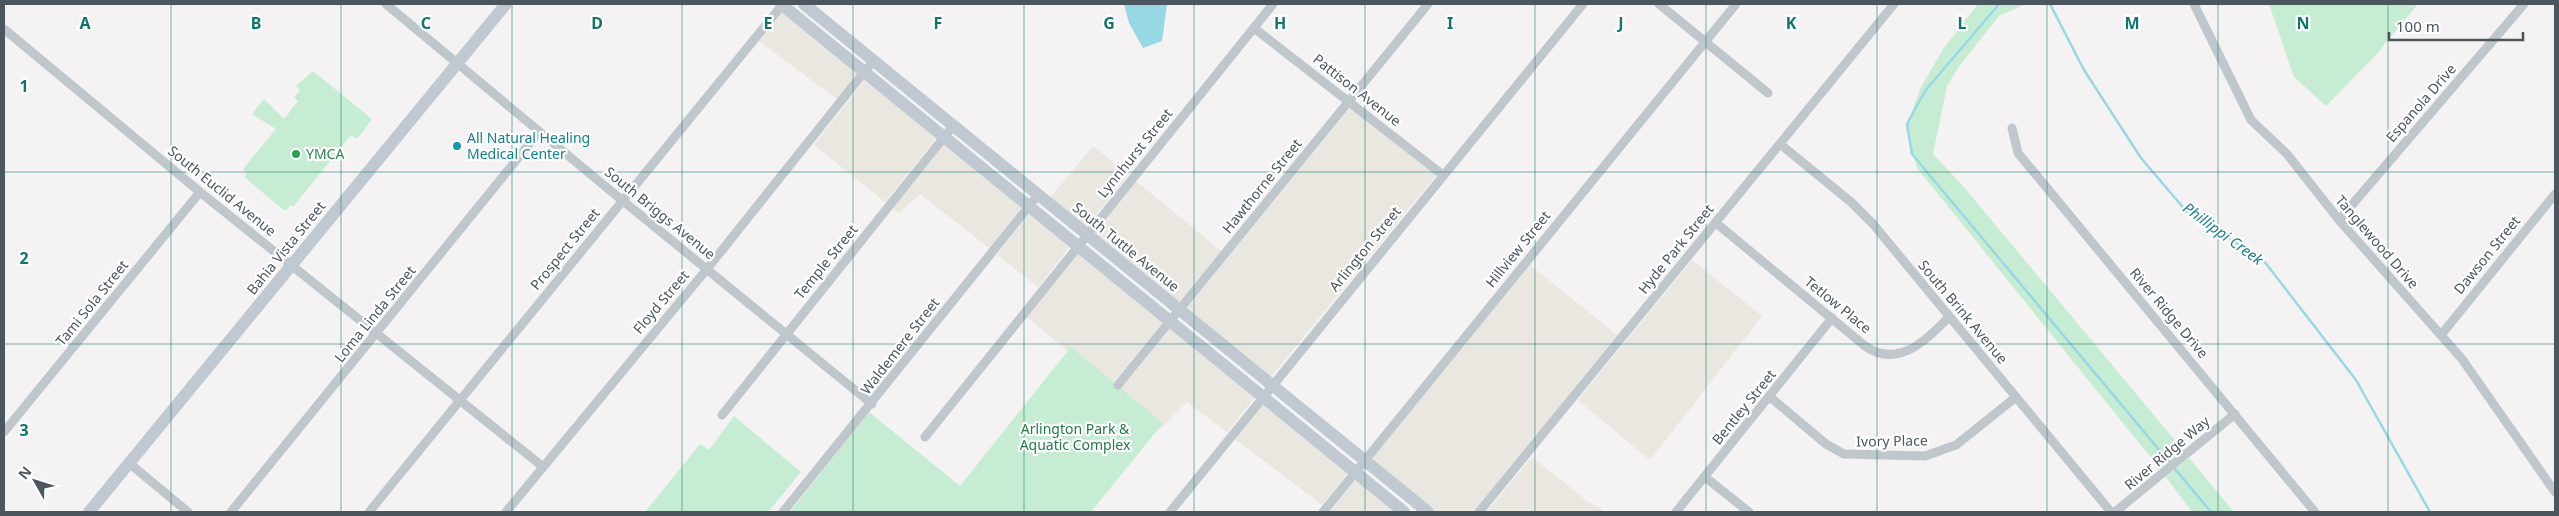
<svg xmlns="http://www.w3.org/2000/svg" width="2559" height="516" viewBox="0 0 2559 516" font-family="'Noto Sans',sans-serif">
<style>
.commercial{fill:#e9e7e0}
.green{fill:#c6ecd3}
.water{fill:#97d8e5}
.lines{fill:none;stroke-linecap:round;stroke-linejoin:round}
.stream{stroke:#97d8e5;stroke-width:2.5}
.street{stroke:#bfc7cd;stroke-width:9}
.secondary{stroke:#c0c9d1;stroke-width:12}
.grid{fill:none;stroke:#0f766e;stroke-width:1;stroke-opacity:0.55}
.culture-dot{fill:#0f9aa8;stroke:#fff;stroke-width:2}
.leisure-dot{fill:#2e9e5b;stroke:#fff;stroke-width:2}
.labels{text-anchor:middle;stroke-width:4.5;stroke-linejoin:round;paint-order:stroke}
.street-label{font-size:14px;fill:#4b565e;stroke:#fff}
.culture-label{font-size:14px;fill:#0d838f;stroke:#fff;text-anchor:start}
.leisure-label{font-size:14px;fill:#27864d;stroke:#fff;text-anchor:start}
.park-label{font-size:14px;fill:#217a4a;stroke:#fff}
.water-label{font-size:15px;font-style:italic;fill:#197e94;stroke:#fff}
.grid-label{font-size:16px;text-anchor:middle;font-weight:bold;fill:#0f766e;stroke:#fff;stroke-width:4.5;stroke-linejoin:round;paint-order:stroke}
</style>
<rect width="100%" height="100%" fill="#f4f2f2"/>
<!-- commercial -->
<g class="commercial">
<path d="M783,11L858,72L838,100L759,41Z"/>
<path d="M866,79L937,137L885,202L814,145Z"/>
<path d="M1350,108L1436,175L1270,378L1186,309Z"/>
<path d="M945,144L1022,207L989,248L920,194L899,213L893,208Z"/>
<path d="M1093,146L1128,175L1086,227L1050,198Z"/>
<path d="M1136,181L1221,251L1178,303L1094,233Z"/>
<path d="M1030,213L1071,245L1038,287L997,255Z"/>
<path d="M1079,252L1163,322L1111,385L1119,391L1171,328L1255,397L1227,432L1187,402L1160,429L1027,317Z"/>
<path d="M1692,260L1762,316L1650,460L1578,400Z"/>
<path d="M1530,265L1617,335L1473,512H1436L1371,460Z"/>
<path d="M1263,404L1348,473L1322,505L1235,439Z"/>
<path d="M1532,457L1586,500L1605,512H1486Z"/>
<path d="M1356,479L1397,512H1330Z"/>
</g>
<!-- green -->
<g class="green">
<path d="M1978,4H2026L1999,16L1960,65L1947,86L1933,154L1963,186L2183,450L2160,469L1917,168L1906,128L1921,87L1944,48Z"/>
<path d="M2269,4H2418L2375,56L2326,106L2294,77Z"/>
<path d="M313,71L372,119L357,139L351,135L293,207L291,205L285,211L244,177L247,173L243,169L276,129L252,114L264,99L284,119L298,101L294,97L300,90L296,86Z"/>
<path d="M1071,347L1163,423L1091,512H790L869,412L960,486Z"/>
<path d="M734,416L801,472L768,512H645L700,444L709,450Z"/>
<path d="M2189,458L2234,512H2192L2166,477Z"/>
</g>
<!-- water -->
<path class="water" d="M1124,4H1167L1162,41L1143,48L1129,23Z"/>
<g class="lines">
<!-- stream -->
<g class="stream">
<path d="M1999,4L1925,91L1907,124L1912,154L2211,512"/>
<path d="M2050,4L2084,70L2141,158L2187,212L2264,261L2356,380L2430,512"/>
</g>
<!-- street -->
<g class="street">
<path d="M386,4L606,187L872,404"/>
<path d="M1659,4L1768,93"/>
<path d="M2194,4L2251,120L2287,154L2339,220L2462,359L2555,492"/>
<path d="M1254,28L1443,175"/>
<path d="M4,29L200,192L542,466"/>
<path d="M2012,128L2018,153L2315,512"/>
<path d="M1780,144L1851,202L1873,224L2111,512"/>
<path d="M2339,220L2524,4"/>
<path d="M1716,223L1865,346C1898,369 1927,340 1949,317"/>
<path d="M2441,335L2555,194"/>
<path d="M1118,385L1428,4"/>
<path d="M1770,397L1826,444L1844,454L1925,456L1956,445L2016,397"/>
<path d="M722,415L953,126"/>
<path d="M4,432L200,192"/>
<path d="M925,437L1273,4"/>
<path d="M129,463L188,512"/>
<path d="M1705,477L1749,512"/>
<path d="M231,512L539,132"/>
<path d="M369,512L783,4"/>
<path d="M506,512L707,269L873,61"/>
<path d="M783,512L1038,195"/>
<path d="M1170,512L1583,4"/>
<path d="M1323,512L1736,4"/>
<path d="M1479,512L1894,4"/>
<path d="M1676,512L1832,318"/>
<path d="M2115,512L2235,414"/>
</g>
<!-- secondary -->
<g class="secondary">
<path d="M781,4L1404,512"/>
<path d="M804,4L1428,512"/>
<path d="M89,512L506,4"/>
</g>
</g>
<!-- grid -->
<path class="grid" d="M171,4V512M341,4V512M512,4V512M682,4V512M853,4V512M1024,4V512M1194,4V512M1365,4V512M1535,4V512M1706,4V512M1877,4V512M2047,4V512M2218,4V512M2388,4V512M4,172H2555M4,344H2555"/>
<!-- markers -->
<circle class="culture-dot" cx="457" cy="146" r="5"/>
<circle class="leisure-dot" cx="296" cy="154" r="5"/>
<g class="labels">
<!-- street labels -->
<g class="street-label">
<text transform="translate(1357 90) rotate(38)" y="5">Pattison Avenue</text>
<text transform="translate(2421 103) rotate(-49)" y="5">Espanola Drive</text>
<text transform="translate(1135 153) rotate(-51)" y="5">Lynnhurst Street</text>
<text transform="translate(1262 186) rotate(-51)" y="5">Hawthorne Street</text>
<text transform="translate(222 191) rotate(39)" y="5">South Euclid Avenue</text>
<text transform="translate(660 213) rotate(39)" y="5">South Briggs Avenue</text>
<text transform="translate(2377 242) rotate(49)" y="5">Tanglewood Drive</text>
<text transform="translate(1126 247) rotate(39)" y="5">South Tuttle Avenue</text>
<text transform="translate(286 248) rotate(-51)" y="5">Bahia Vista Street</text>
<text transform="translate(565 249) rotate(-51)" y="5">Prospect Street</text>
<text transform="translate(1365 249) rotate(-51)" y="5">Arlington Street</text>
<text transform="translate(1518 249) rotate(-51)" y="5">Hillview Street</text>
<text transform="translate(1676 249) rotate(-51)" y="5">Hyde Park Street</text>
<text transform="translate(2487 255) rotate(-51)" y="5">Dawson Street</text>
<text transform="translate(826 262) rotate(-51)" y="5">Temple Street</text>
<text transform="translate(661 302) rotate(-50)" y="5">Floyd Street</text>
<text transform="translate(92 303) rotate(-51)" y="5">Tami Sola Street</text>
<text transform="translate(1838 305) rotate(39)" y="5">Tetlow Place</text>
<text transform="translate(1963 312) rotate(50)" y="5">South Brink Avenue</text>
<text transform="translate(2169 313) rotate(50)" y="5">River Ridge Drive</text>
<text transform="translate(375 314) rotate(-51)" y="5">Loma Linda Street</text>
<text transform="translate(900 346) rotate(-52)" y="5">Waldemere Street</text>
<text transform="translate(1744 407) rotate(-51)" y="5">Bentley Street</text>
<text transform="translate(1892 441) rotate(-1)" y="5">Ivory Place</text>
<text transform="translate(2167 453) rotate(-40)" y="5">River Ridge Way</text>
</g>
<!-- culture labels -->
<g class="culture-label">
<text x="467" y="143">All Natural Healing<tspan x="467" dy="16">Medical Center</tspan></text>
</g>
<!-- leisure labels -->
<g class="leisure-label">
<text x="306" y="159">YMCA</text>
</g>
<!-- park labels -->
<g class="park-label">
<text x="1075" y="434">Arlington Park &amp;<tspan x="1075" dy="16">Aquatic Complex</tspan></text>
</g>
<!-- water labels -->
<g class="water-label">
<text transform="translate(2223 234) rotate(36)" y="5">Phillippi Creek</text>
</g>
</g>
<g class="grid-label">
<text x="85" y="29">A</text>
<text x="256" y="29">B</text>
<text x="426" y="29">C</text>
<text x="597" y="29">D</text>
<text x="768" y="29">E</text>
<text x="938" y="29">F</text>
<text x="1109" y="29">G</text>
<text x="1280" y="29">H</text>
<text x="1450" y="29">I</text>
<text x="1621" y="29">J</text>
<text x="1791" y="29">K</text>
<text x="1962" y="29">L</text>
<text x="2132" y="29">M</text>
<text x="2303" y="29">N</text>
<text x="24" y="92">1</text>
<text x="24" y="264">2</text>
<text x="24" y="436">3</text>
</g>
<!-- border -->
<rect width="2559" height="516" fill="none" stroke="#4b565e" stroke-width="10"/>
<!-- north arrow -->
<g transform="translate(35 481) rotate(309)" stroke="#ffffff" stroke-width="4" paint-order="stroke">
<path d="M0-4L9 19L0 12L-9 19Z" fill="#4b565e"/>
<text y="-8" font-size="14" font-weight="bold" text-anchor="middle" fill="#4b565e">N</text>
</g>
<!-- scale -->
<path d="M2389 32v8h134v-8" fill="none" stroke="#4b565e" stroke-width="2.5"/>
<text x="2396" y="32" font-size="15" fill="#4b565e" stroke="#ffffff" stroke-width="4" paint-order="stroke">100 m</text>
</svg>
